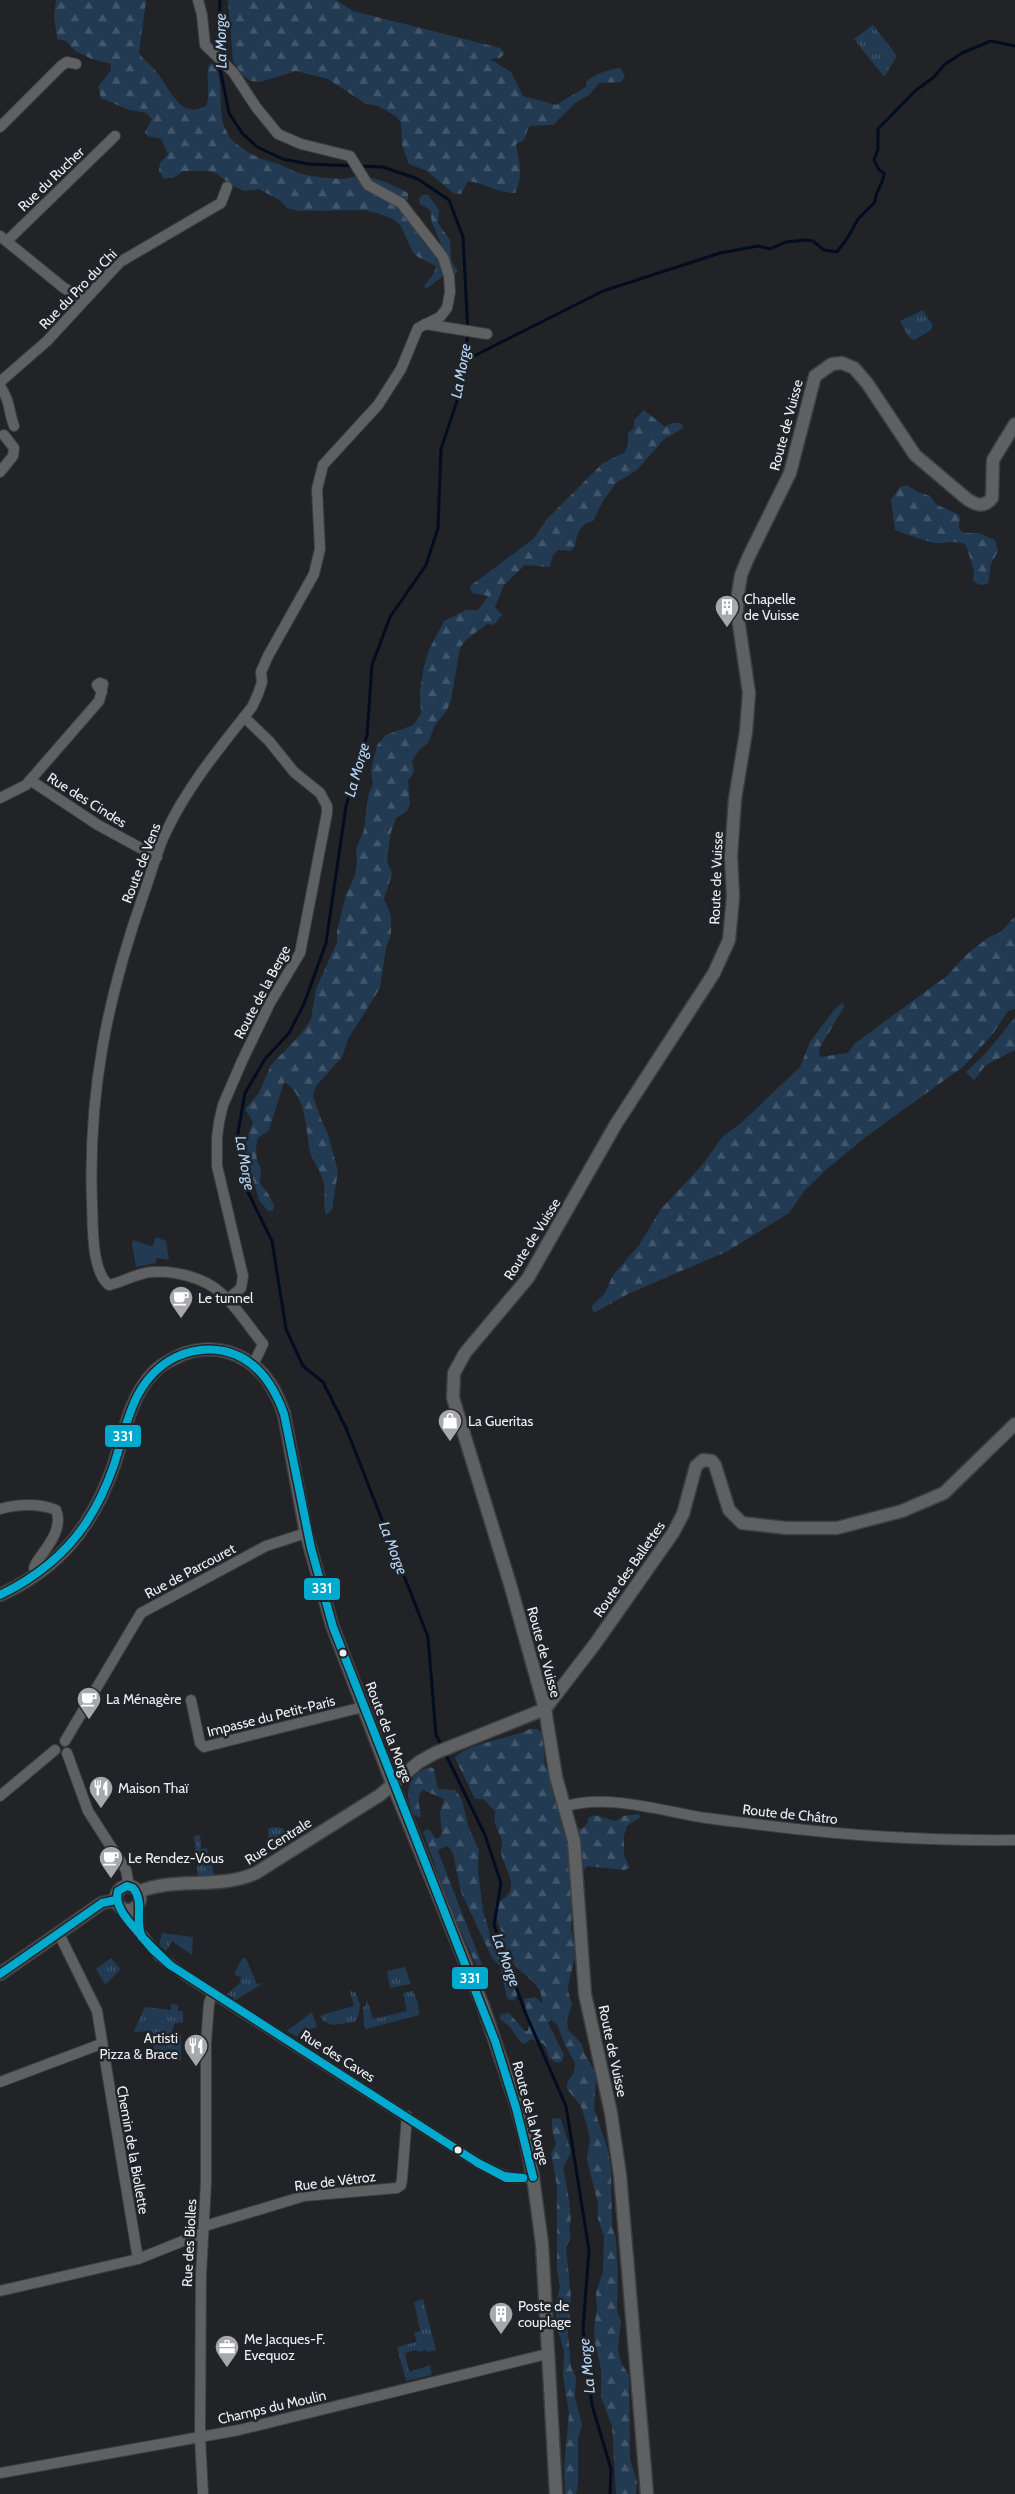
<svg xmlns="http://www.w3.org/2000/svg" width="1015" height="2494" viewBox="0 0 1015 2494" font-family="Cabin,sans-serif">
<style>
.grass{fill:url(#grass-tufts)}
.forest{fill:url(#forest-firs)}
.garden{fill:#223a52}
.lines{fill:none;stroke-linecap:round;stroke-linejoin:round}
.stream{stroke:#030c20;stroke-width:3}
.minor-casing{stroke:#3c3e40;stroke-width:12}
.tertiary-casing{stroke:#3c3e40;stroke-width:15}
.minor{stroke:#5e6062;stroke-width:10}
.tertiary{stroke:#5e6062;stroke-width:12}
.bus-1-casing{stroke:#202327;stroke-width:11}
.bus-1{stroke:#00a9ce;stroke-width:8}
.bus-dot{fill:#edeff2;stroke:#202327;stroke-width:2}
.labels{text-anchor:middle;stroke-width:5;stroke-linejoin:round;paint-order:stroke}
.street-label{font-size:14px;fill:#edeff2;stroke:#202327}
.poi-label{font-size:14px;fill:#edeff2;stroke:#202327;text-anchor:start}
.water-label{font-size:15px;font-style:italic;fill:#b8d8f9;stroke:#202327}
.line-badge{stroke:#202327;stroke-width:2}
.badge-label{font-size:14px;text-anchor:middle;font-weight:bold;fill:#fff}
</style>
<defs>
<pattern id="grass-tufts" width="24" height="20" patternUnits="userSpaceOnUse" patternTransform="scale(1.25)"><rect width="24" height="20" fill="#223a52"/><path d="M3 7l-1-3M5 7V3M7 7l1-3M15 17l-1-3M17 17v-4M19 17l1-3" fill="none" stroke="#42576b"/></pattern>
<pattern id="forest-firs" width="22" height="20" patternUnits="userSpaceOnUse" patternTransform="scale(1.25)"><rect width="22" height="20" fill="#223a52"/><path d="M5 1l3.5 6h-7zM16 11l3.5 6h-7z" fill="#42576b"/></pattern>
</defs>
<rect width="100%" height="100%" fill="#212326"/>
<!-- grass -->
<g class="grass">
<path d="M873,25L897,56L884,77L854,39Z"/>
<path d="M923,310L933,326L930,331L914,340L909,338L900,321Z"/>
<path d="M272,1827L283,1828L290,1840L287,1842L284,1839L269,1847L268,1829Z"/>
<path d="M200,1835L201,1849L207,1848L215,1877H198L194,1836Z"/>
<path d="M162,1933L193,1937L192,1955L172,1941L166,1951L159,1945Z"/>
<path d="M111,1958L121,1969L105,1985L96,1969Z"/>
<path d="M242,1958L246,1959L257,1984L263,1983L236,2000L227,1994L239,1984L241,1977L234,1975Z"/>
<path d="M405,1967L411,1984L390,1988L387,1971Z"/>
<path d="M350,1991L356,1993L360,2005L359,2014L355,2022L332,2025L322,2020L321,2015L354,2006Z"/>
<path d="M413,1991L418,2003L419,2015L366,2029L364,2026L363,2007L366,2006L367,1999L373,2019L407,2011L403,1993Z"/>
<path d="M171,2004L178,2005V2011H183V2022L174,2024L172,2034L181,2035V2061L154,2059L153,2031L134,2032L135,2029L145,2007L171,2010Z"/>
<path d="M312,2012L317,2027L300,2032L297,2037L287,2031Z"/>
<path d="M423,2299L436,2350L427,2352V2350L417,2352V2350L405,2353L409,2372L430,2365L432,2375L406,2381L397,2347L417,2342L414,2333L420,2331L414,2302Z"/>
</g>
<!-- forest -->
<g class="forest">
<path d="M56,0H146L139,53C143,60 150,64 155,70C169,86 180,121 206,106C212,94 203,70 211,63C231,80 208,122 238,145C250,155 261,159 275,163C282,165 289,169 296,172C309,177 327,178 341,179C348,179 353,176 359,176C372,175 398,187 408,193V200H404L444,251L432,223L430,210L420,204L419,199L422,195H428L439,210L438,223L450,240L451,259L457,271L455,275L447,273L426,289L424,286L434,273L436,266L418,257L413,253L401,226L393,219L377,213L364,210L300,211L287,208L281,201L259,189L244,191L231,185L216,173L208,171H183L175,177L164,179L159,171L160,163L168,154L161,139L147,136L145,132L152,119L146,113L129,110L101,98L98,87L111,70V64L92,59L75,51L66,41L57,39L54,15Z"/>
<path d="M228,0H336L353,11L500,48L505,53L500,58L490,59L511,72L523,96L556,105L586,87L587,81C595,74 610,69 620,68L625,77L621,82L599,83L589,95L575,103L553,125L529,126L524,140L516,144C519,161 524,177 515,193C497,193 485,183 468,181L461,194L453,193L427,171L409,164L402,145L401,124L397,117L378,106L366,104L328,79L296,71L260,82L251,81L243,76L233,61Z"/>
<path d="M644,410L665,427L672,423H681L684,428L664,439L637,470L616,483L603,501L593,521C581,523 576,535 575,547L570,551L558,550L553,555L550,567L525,565L504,585L495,607L502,615L494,625L487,624L467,639L460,648L451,700L447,710L435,725L428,743L419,750L412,761L414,772L408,781L410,804L407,811L396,818L391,832L387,860L392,874L384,899L391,916V935L386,948L380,988L348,1039L342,1057L316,1086L313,1096L321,1119L328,1134L338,1171L332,1210L326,1215C322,1203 327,1192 323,1181C321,1171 313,1162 310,1152C306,1131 306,1093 284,1082L269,1130L258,1138L256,1148L257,1161L261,1168L260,1183L269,1195L274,1205L273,1211H268L259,1200L244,1148L253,1122L245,1109L259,1093L271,1065L301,1034L311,1019L316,989L337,942V931L346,895L355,875L357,863L356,849L364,830L368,796L373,784L371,771L377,745L386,735L413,725L421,714L420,690L424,666L429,650L444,621L466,610H478L488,596L472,593L470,586L533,539L547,519L603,463L624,453L628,446V433L634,428V420Z"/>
<path d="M907,485L918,492L930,496L937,505L958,514L960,517L959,528L964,533H979L995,540L998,551L991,564L988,584L980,585L973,581L974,571L966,545C955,539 945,544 934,543C929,542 899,532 895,530L891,500L900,487Z"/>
<path d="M1015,916V1009L1008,1011L992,1035L964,1066L867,1136L826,1170L805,1190L789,1213L728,1251L628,1294L594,1313L591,1307L605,1293L613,1275L639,1245L661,1209L703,1164L723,1136L741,1123L800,1067L810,1042L834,1010L843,1002L844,1007L819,1049L820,1057L848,1053L855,1043L947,976L967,954L989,937L1001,932Z"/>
<path d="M1015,1017V1050L986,1065L974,1080L966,1072L985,1054Z"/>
<path d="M530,1729H537L542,1733L545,1765L577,1828L582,1829L587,1824L588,1818L594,1815L615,1821L623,1816L638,1814L641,1817L627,1826L624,1835V1856L630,1868L624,1870L587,1866L573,1887L571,1928L576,1953L569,1981L568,1991L572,2004L567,2020L568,2030L582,2044L584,2053L594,2070L596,2079L594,2108L608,2150L611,2171L612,2228L616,2238L618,2279L617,2310L621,2321L618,2349L621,2363L629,2375L630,2459L637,2481L636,2494H616L612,2426L601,2397V2369L595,2343L594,2328L597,2308L596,2293L603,2272L604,2236L598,2219V2204L587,2160L590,2137L581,2106L567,2089V2083L574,2072L575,2063L564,2043L557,2024L551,2020L548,2023L564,2055L562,2061L558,2063L550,2059L544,2044L531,2039L525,2044C515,2040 516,2033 510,2027C507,2024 503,2022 500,2019V2014L509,2013L525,2031H528L529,2023L524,1999L535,1997L542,2003C544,1985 523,1976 514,1964C509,1957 508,1952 501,1948L496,1951C497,1958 502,1959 504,1964C509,1974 511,1984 518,1994L514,2000L507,1999L500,1966L492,1958L461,1892L453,1854L448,1846L438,1850L440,1856L483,1967L484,1973L481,1976L447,1900L423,1832L427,1829L430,1830L436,1839L440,1837L442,1832L440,1813L444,1799L423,1790C415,1797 420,1807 421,1815L419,1818L414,1815C403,1794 407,1774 430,1767L434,1769L438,1789L455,1790L462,1799L468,1826L479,1850L478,1870L483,1911L491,1937L495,1939L500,1937L502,1933C498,1922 493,1915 496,1903C522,1891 508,1875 502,1857C500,1851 502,1847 502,1841C501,1835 496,1829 495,1823C494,1819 495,1815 495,1811L483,1799H475L455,1758C464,1744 513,1738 530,1729Z"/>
<path d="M552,2118L561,2119L571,2152L563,2168C566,2181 574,2218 569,2229L571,2237L566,2247L571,2297L568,2333L571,2367L576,2377L575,2398L582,2425L578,2439V2483L576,2494H565V2492L564,2466L569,2413L563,2376L564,2352L557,2326L555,2307L560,2286L557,2271V2186L551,2154L556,2144L552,2130Z"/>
</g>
<!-- garden -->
<path class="garden" d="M156,1237L166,1241L169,1260L156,1258V1263L136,1267L132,1244L133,1240L151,1246L153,1245Z"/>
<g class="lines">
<!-- stream -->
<g class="stream">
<path d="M218,54L220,0"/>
<path d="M219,63L229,113L242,133L257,147L283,159L308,164L383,167L418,179L449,200L463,237L468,333L460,392L441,449L438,528L426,565L390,617L372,665L367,735L346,806L326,943L304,1004L289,1033L265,1059L245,1093L237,1138L246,1188L272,1241L286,1329L303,1366L323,1382L346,1428L428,1637L436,1735L443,1748"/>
<path d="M464,361L603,291L720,253L758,246L770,249L786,242L805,240L813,241L824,250L837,252L848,237L858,219L875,202C875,190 884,184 884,173L879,170L874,160L878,149V129L915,91L934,77L944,65L962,53L991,41L1015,46"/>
<path d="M445,1753L485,1835L501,1883L494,1925L525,2012L566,2106L589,2250L583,2329L592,2405L611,2469L610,2494"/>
</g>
<defs>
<g id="minor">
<path d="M198,0L202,15L205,45L233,72L256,107L278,134L301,144L350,156L368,185L401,203L443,257L449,276L450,292L447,308L440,317L418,328L401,369L378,405L323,465L317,489L320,549L314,574L268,656L261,672L262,682L258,694L252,707C221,746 187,787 166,832C156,852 151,875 143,896C107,999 88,1093 92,1203C93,1225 91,1271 109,1285C124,1282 136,1273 152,1272C174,1270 205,1278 221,1293C237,1307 249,1327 263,1344L253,1365"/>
<path d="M0,127L61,66L67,62L76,64"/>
<path d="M0,236L64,288L84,299"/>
<path d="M7,241L115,136"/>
<path d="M425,324L487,334"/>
<path d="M0,382L47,341L120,262L221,203L227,187"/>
<path d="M0,386C11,403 8,410 14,426"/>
<path d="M0,472L13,456L14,448L4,435"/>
<path d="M30,780L98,825L157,857"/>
<path d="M0,798L26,785L99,701C101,695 102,690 103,684L100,683L97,685L102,692"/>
<path d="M227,1300L241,1288L243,1276L217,1166V1138L219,1122L223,1105L242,1061L270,1003L300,953L327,813V806L320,793L294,772L269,741L244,717"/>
<path d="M0,1509C17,1504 39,1503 56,1510C64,1529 46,1548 36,1563L34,1568L38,1574"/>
<path d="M191,1700L200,1743L204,1747L363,1707"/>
<path d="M65,1741L141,1613L266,1546L306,1533"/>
<path d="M67,1753L88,1811L126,1870L129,1886"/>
<path d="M0,1796L55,1750"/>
<path d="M564,1807C606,1793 662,1811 706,1818C727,1821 748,1823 770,1826C851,1836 933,1841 1015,1840"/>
<path d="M138,1903L139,1930"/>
<path d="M121,1908L159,1956L186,1976L478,2163C500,2174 508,2181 533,2177"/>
<path d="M59,1934L97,2011L138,2259"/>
<path d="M0,2082L101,2044"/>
<path d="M205,2226L304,2196L397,2188L401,2185L402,2179L407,2116"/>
<path d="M0,2291L138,2259L203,2233"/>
<path d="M0,2473L239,2430L547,2354"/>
<path d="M203,2494L200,2438L201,2274L206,2183V2043L209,2003L213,1993"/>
</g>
<g id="tertiary">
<path d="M0,1595C35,1579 65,1556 86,1523C98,1505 107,1485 114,1465C124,1434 130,1396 154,1372C162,1363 173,1359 183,1354C197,1349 214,1348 228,1352C258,1361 275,1386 284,1414L306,1533L332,1625L393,1785L483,2006L516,2104L525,2137L533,2177L542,2244L556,2494"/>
<circle cx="128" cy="1898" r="12"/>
<path d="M138,1892C176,1876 219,1890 256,1873L380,1795L419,1762L435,1753L545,1709L595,1644L673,1533L683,1514L696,1466L703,1460L712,1461L715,1465L729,1510L742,1523L786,1528H837L902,1511L944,1493L1015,1424"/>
<path d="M0,1974L102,1903L116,1900"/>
<path d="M647,2494L620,2175L611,2113L585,1994L574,1841L556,1777L545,1709L510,1584L453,1398L454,1373L465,1353L528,1278L616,1124L714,973L729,940L733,897L731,856L735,799L746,732L749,693L737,611L738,594L741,575L748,558L790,473L815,376L832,364L842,363L854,368L867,383L915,455L967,499C976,505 984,508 992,498L993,460L1015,424"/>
</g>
</defs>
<!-- minor casing -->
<use href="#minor" class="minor-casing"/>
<!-- tertiary casing -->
<use href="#tertiary" class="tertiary-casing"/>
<!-- minor -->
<use href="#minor" class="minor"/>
<!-- tertiary -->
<use href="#tertiary" class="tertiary"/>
<defs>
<g id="bus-1">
<path d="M0,1595C35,1578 64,1556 86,1523C98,1505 107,1485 114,1465C127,1424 133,1378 176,1357C191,1350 208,1348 224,1351C256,1358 274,1386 284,1414L311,1548L333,1627L495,2041L516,2108L533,2177"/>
<path d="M127,1886L133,1888C145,1902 134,1921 142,1937C132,1924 113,1908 118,1891Z"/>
<path d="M142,1937L170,1965"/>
<path d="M142,1937L153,1950L170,1965"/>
<path d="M170,1965L478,2163"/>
<path d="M0,1974L102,1903L116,1900"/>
<path d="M478,2163L504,2176L523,2178"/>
<path d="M478,2163L506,2178H523"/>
</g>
</defs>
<!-- bus-1 casing -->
<use href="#bus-1" class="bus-1-casing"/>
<!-- bus-1 -->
<use href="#bus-1" class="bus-1"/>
</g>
<!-- icons -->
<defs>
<symbol id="building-pin" viewBox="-11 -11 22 30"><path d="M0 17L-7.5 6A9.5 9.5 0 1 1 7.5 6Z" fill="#a6a8ab" stroke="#202327"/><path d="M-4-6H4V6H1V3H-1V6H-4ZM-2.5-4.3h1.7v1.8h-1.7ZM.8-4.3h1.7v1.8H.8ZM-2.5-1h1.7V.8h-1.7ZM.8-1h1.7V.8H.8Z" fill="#fff"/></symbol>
<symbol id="cafe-pin" viewBox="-11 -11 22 30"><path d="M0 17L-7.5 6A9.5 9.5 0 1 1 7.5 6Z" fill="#a6a8ab" stroke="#202327"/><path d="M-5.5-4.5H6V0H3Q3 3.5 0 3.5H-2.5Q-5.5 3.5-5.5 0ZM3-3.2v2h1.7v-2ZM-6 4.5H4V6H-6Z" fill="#fff"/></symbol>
<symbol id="shop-pin" viewBox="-11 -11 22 30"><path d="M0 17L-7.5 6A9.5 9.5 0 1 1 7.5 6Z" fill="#a6a8ab" stroke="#202327"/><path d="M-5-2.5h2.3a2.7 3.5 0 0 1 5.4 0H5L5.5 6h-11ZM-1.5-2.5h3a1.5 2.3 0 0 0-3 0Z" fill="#fff"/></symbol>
<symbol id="restaurant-pin" viewBox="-11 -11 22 30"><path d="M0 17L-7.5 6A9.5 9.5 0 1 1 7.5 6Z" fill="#a6a8ab" stroke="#202327"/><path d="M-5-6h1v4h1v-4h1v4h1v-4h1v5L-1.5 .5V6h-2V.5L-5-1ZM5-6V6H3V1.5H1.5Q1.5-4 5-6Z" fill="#fff"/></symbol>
<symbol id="office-pin" viewBox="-11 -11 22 30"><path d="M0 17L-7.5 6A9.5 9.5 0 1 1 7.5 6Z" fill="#a6a8ab" stroke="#202327"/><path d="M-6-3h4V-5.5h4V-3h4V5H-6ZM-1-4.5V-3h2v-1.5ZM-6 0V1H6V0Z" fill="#fff"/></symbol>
</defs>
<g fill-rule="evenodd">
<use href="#building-pin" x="713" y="593" width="28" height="38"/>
<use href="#cafe-pin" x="167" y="1284" width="28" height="38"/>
<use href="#shop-pin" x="436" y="1407" width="28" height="38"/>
<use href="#cafe-pin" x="75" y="1685" width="28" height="38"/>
<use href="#restaurant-pin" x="87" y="1774" width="28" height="38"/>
<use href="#cafe-pin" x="97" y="1844" width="28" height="38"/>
<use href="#restaurant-pin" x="182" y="2032" width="28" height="38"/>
<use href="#building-pin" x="487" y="2300" width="28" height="38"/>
<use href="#office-pin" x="213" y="2333" width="28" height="38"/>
</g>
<!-- markers -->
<g class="bus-dot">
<circle cx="343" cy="1653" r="4.5"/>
<circle cx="458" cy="2150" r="4.5"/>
</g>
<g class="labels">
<!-- street labels -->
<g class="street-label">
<text transform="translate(51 179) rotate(-44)" y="5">Rue du Rucher</text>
<text transform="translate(78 289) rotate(-46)" y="5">Rue du Pro du Chi</text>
<text transform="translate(786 425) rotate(-75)" y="5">Route de Vuisse</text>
<text transform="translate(87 800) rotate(32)" y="5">Rue des Cindes</text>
<text transform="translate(141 863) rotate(-69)" y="5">Route de Vens</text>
<text transform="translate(716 878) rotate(-88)" y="5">Route de Vuisse</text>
<text transform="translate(262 992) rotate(-62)" y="5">Route de la Berge</text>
<text transform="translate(532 1239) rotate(-58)" y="5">Route de Vuisse</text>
<text transform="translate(629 1569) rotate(-55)" y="5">Route des Ballettes</text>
<text transform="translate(190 1571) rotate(-28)" y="5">Rue de Parcouret</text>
<text transform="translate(544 1652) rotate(75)" y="5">Route de Vuisse</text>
<text transform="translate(271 1716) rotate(-14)" y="5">Impasse du Petit-Paris</text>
<text transform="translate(389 1732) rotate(69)" y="5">Route de la Morge</text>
<text transform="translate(790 1814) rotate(6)" y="5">Route de Châtro</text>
<text transform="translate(278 1841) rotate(-32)" y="5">Rue Centrale</text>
<text transform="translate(613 2051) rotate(78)" y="5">Route de Vuisse</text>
<text transform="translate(338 2056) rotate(32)" y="5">Rue des Caves</text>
<text transform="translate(531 2113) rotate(75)" y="5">Route de la Morge</text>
<text transform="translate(133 2150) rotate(80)" y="5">Chemin de la Biollette</text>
<text transform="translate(335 2181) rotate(-7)" y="5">Rue de Vétroz</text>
<text transform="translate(189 2243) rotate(-87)" y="5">Rue des Biolles</text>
<text transform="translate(272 2407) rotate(-13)" y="5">Champs du Moulin</text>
</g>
<!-- poi labels -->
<g class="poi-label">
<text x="744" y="604">Chapelle<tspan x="744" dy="16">de Vuisse</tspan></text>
<text x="198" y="1303">Le tunnel</text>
<text x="468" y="1426">La Gueritas</text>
<text x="106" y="1704">La Ménagère</text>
<text x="118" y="1793">Maison Thaï</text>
<text x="128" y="1863">Le Rendez-Vous</text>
<text x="178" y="2043" text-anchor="end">Artisti<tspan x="178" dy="16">Pizza &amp; Brace</tspan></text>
<text x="518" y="2311">Poste de<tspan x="518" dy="16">couplage</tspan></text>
<text x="244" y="2344">Me Jacques-F.<tspan x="244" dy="16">Evequoz</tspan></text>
</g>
<!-- water labels -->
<g class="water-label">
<text transform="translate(221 41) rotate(-91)" y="5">La Morge</text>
<text transform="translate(461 371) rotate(-80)" y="5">La Morge</text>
<text transform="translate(357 770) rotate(-74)" y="5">La Morge</text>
<text transform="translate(245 1163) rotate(80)" y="5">La Morge</text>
<text transform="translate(393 1548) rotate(69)" y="5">La Morge</text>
<text transform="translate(506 1960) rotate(70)" y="5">La Morge</text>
<text transform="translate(587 2366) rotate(-96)" y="5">La Morge</text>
</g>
</g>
<g class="line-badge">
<rect x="104" y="1424" width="38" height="24" rx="5" fill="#00a9ce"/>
<rect x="303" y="1577" width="38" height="24" rx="5" fill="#00a9ce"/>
<rect x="451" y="1966" width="38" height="24" rx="5" fill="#00a9ce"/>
</g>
<g class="badge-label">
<text x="123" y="1441">331</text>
<text x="322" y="1593">331</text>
<text x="470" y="1983">331</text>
</g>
</svg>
